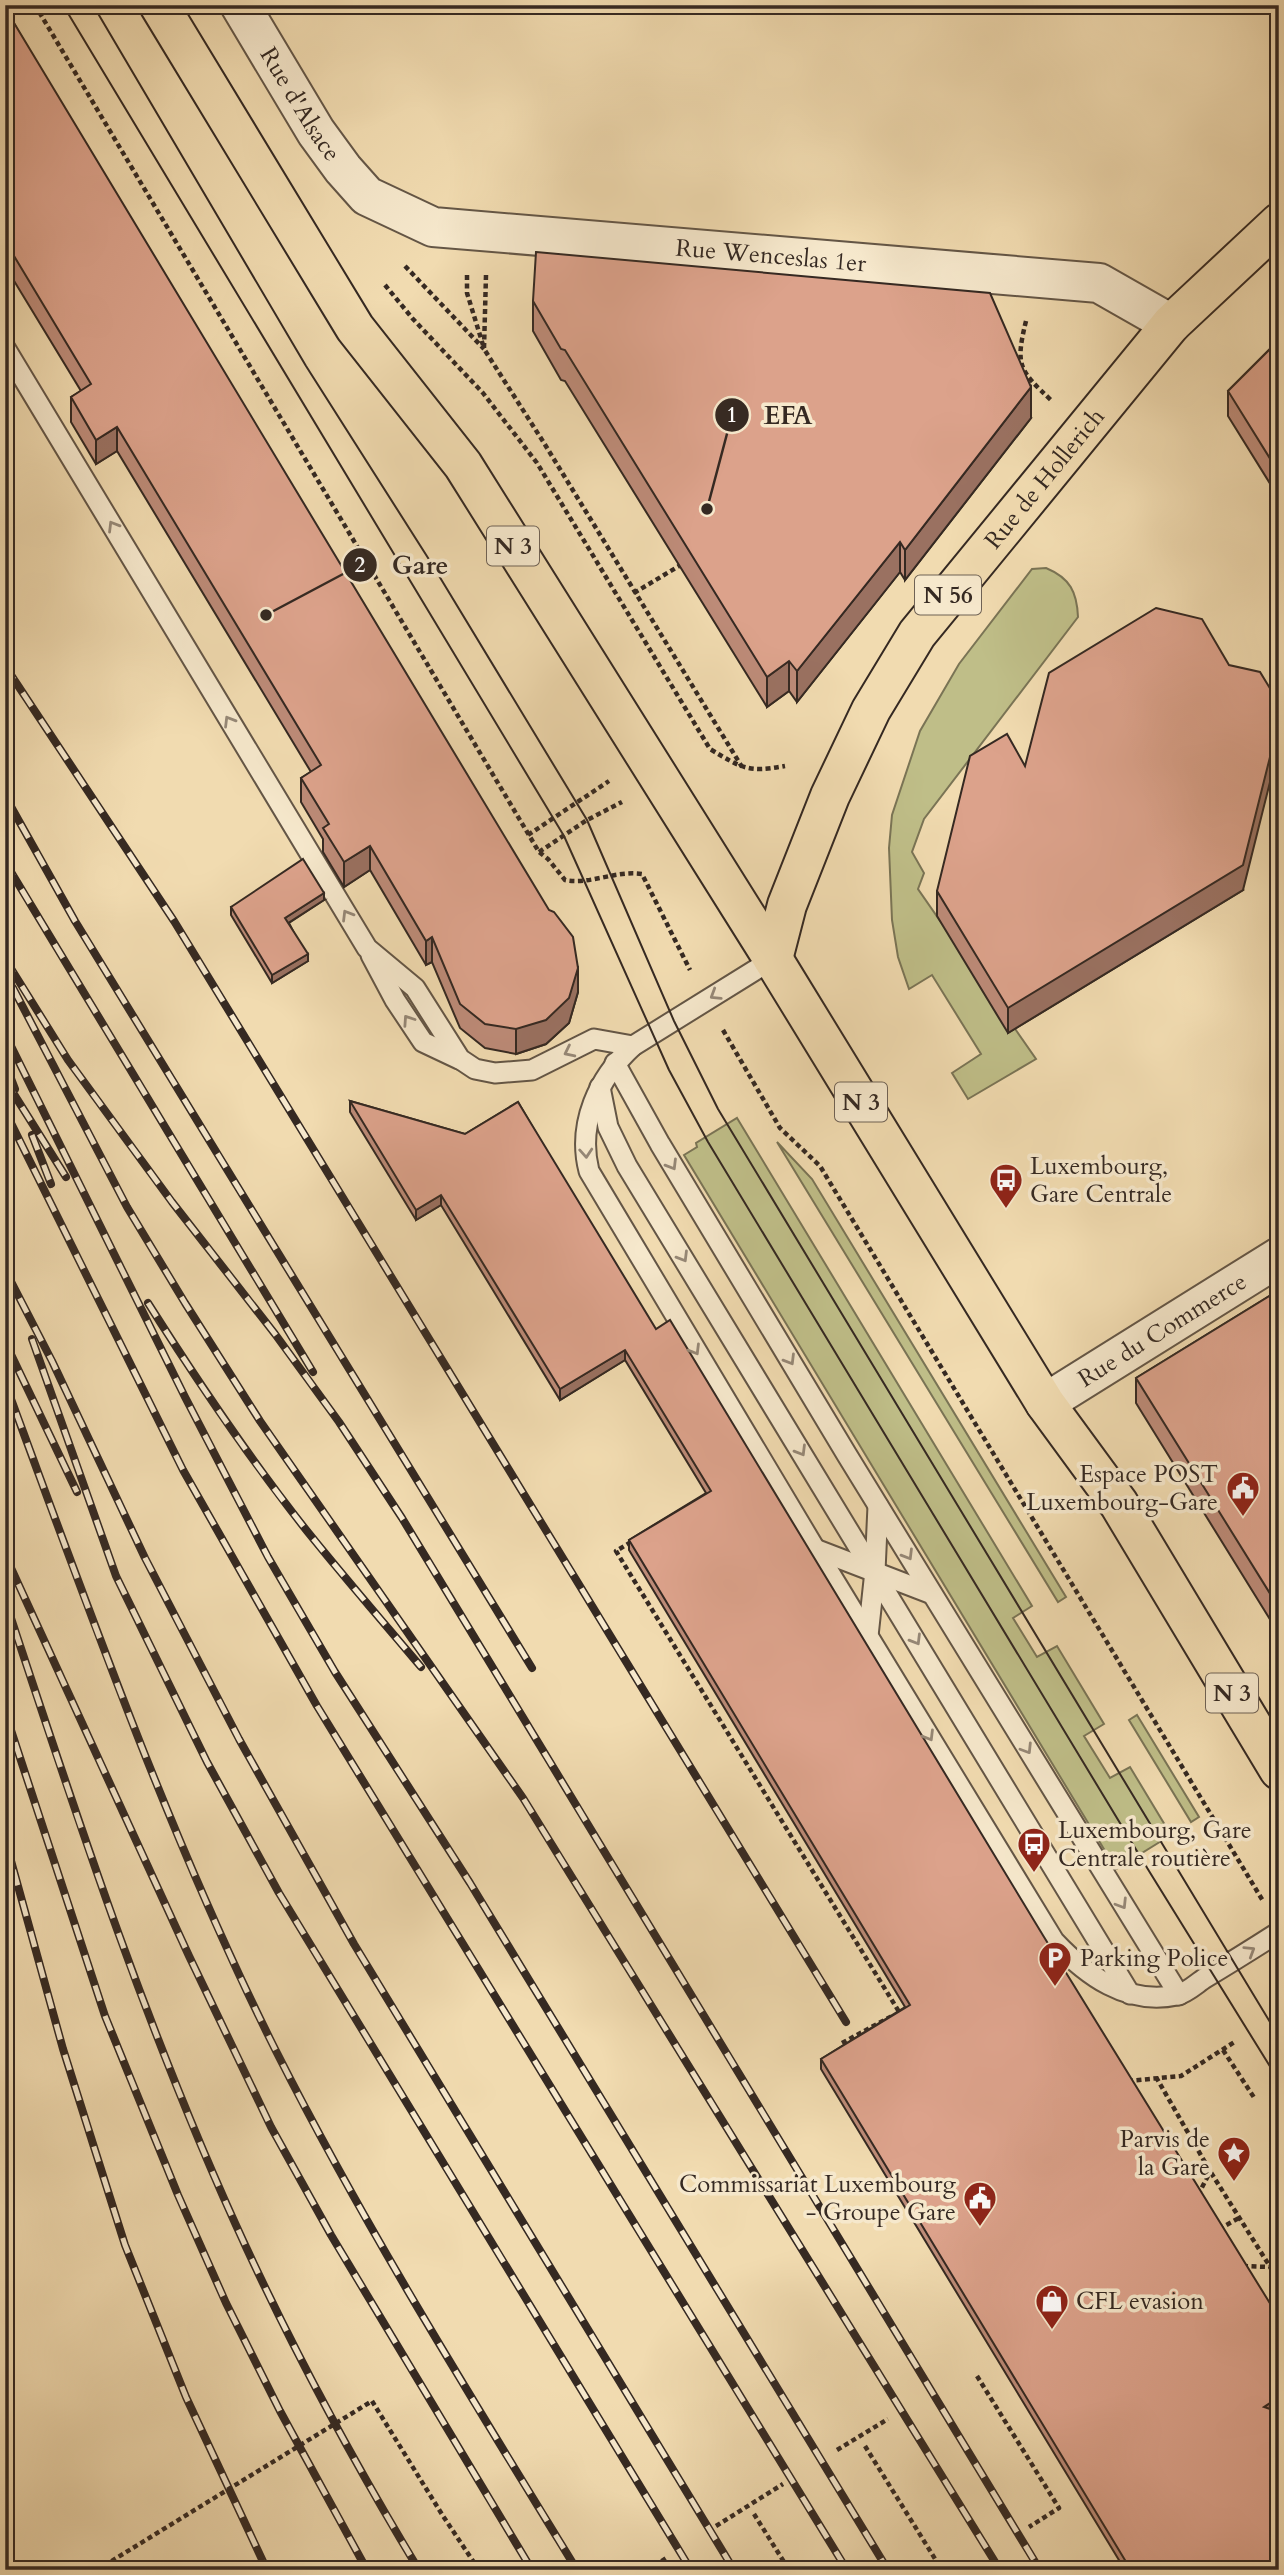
<svg xmlns="http://www.w3.org/2000/svg" width="1284" height="2575" viewBox="0 0 1284 2575" font-family="Cardo,serif">
<style>
.green{fill:#bfbe88;stroke:#7a7455;stroke-width:2}
.lines{fill:none;stroke-linecap:round;stroke-linejoin:round}
.service-casing{stroke:#645646;stroke-width:23}
.minor-casing{stroke:#645646;stroke-width:42}
.tertiary-casing{stroke:#645646;stroke-width:42}
.primary-casing{stroke:#352922;stroke-width:42}
.path{stroke:#352922;stroke-width:4.5;stroke-dasharray:5 3.5;stroke-linecap:butt}
.service{stroke:#f6e8cc;stroke-width:19}
.minor{stroke:#f6e8cc;stroke-width:38}
.tertiary{stroke:#f6e8cc;stroke-width:38}
.primary{stroke:#f1dbb0;stroke-width:38}
.tram{stroke:#352922;stroke-width:2}
.rail-casing{stroke:#352922;stroke-width:8}
.rail{stroke:#f6e8cc;stroke-width:5;stroke-dasharray:16;stroke-linecap:butt}
.path-bridge{stroke:#352922;stroke-width:4.5;stroke-dasharray:5 3.5;stroke-linecap:butt}
.wall{fill:#bd8b78;stroke:#352922;stroke-width:2}
.shaded-wall{fill:#9a7161;stroke:#352922;stroke-width:2}
.building{fill:#dca28b;stroke:#352922;stroke-width:2}
.oneway{stroke:#968877}
.labels{text-anchor:middle;stroke-width:7;stroke-linejoin:round;paint-order:stroke}
.shield{fill:#f6e8cc;stroke:#6f6255;stroke-width:2}
.shield-label{font-size:23px;font-weight:bold;fill:#352922}
.street-label{font-size:24px;fill:#352922;stroke:#f6e8cc}
.poi-label{font-size:24px;fill:#352922;stroke:#f6e8cc;text-anchor:start}
.leader{fill:none;stroke:#352922;stroke-width:2.5}
.callout-dot{fill:#352922;stroke:#f6e8cc;stroke-width:2.5}
.mark-label{font-size:21px;text-anchor:middle;font-weight:bold;fill:#fff}
.callout-label{font-size:26px;text-anchor:middle;font-weight:bold;fill:#352922;stroke:#f6e8cc;stroke-width:7;stroke-linejoin:round;paint-order:stroke}
</style>
<rect width="100%" height="100%" fill="#f1dbb0"/>
<filter id="stains"><feTurbulence type="fractalNoise" baseFrequency=".00286" numOctaves="4"/><feColorMatrix values="0 0 0 0 .2 0 0 0 0 .09 0 0 0 0 .02 0 0 0 .5 -.17"/></filter>
<radialGradient id="worn" r=".72"><stop offset=".6" stop-color="#630" stop-opacity="0"/><stop offset="1" stop-color="#630" stop-opacity=".3"/></radialGradient>
<!-- green -->
<g class="green">
<path d="M1046,568C1070,578 1077,592 1078,617L924,819L912,852L924,873L918,889L1036,1059L968,1099L952,1073L981,1054L932,975L909,989L898,957L892,920L889,848L892,815L920,731L959,664L1032,569Z"/>
<path d="M737,1118L1032,1606L1013,1618L1037,1657L1057,1646L1104,1724L1084,1736L1110,1778L1130,1767L1171,1835L1116,1869L684,1155L697,1147L696,1143Z"/>
<path d="M777,1142L812,1179L1066,1597L1058,1602Z"/>
<path d="M1137,1715L1199,1817L1191,1822L1129,1720Z"/>
</g>
<g class="lines">
<defs>
<g id="service">
<path d="M5,348L367,948L415,988L460,1059L475,1069L495,1073L532,1070L594,1039L633,1046"/>
<path d="M371,955L395,1000L423,1042L459,1059"/>
<path d="M773,959L633,1046C598,1078 577,1124 589,1171L815,1549L1054,1941C1086,1975 1127,2006 1177,1995C1187,1993 1197,1983 1205,1978C1230,1963 1254,1948 1279,1932"/>
<path d="M615,1063L660,1144L847,1455L1179,1995"/>
<path d="M600,1087L608,1127L627,1166L1130,1994"/>
<path d="M815,1549L932,1594"/>
<path d="M868,1636L875,1571L878,1506"/>
</g>
<g id="minor">
<path id="s1" d="M1045,1403L1279,1257"/>
</g>
<g id="tertiary">
<path id="s2" d="M240,5L316,132L343,169L367,196L433,227L1099,283L1171,324"/>
</g>
<g id="primary">
<path d="M159,5L355,328L463,465L773,959L1045,1403L1119,1504L1279,1770"/>
<path id="s3" d="M773,959L787,905L830,796L871,710L917,634L1171,324L1279,223"/>
</g>
</defs>
<!-- service casing -->
<use href="#service" class="service-casing"/>
<!-- minor casing -->
<use href="#minor" class="minor-casing"/>
<!-- tertiary casing -->
<use href="#tertiary" class="tertiary-casing"/>
<!-- primary casing -->
<use href="#primary" class="primary-casing"/>
<!-- path -->
<g class="path">
<path d="M35,5L539,852L548,859L565,880C590,885 616,870 642,874L690,970"/>
<path d="M405,266L484,349"/>
<path d="M467,275V293L483,345"/>
<path d="M486,275L484,349L544,443L742,767"/>
<path d="M385,285L413,319L483,393L537,463L710,749C742,768 747,773 785,766"/>
<path d="M1026,321C1015,366 1019,370 1052,401"/>
<path d="M634,593L679,566"/>
<path d="M528,835L609,781"/>
<path d="M539,852L587,820L622,802"/>
<path d="M723,1030L780,1128L820,1166L1263,1901"/>
<path d="M631,1542L616,1551L901,2015"/>
<path d="M1275,1981L1279,1987"/>
<path d="M842,2043L892,2016"/>
<path d="M1223,2050L1255,2099"/>
<path d="M1156,2077L1210,2171L1279,2281"/>
<path d="M1128,2081L1181,2076L1236,2041"/>
<path d="M1198,2195L1210,2172"/>
<path d="M1219,2229L1239,2218"/>
<path d="M1243,2266L1269,2267"/>
<path d="M977,2376L1059,2508L1029,2527"/>
<path d="M372,2401L443,2516L479,2570"/>
<path d="M865,2446L942,2570"/>
<path d="M837,2450L888,2419"/>
<path d="M754,2514L789,2570"/>
<path d="M716,2526L783,2484"/>
<path d="M502,2570L515,2562"/>
<path d="M647,2570L668,2557"/>
<path d="M962,2570L975,2561"/>
</g>
<!-- service -->
<use href="#service" class="service"/>
<!-- minor -->
<use href="#minor" class="minor"/>
<!-- tertiary -->
<use href="#tertiary" class="tertiary"/>
<!-- primary -->
<use href="#primary" class="primary"/>
<!-- tram -->
<g class="tram">
<path d="M63,5L564,836L669,1070L708,1142L1149,1871L1279,2081"/>
<path d="M93,5L306,366L430,561L587,820L674,1021L718,1109L1279,2037"/>
</g>
<defs>
<g id="rail">
<path d="M5,666L174,921L846,2022"/>
<path d="M5,796L75,921L532,1668"/>
<path d="M5,862L313,1372"/>
<path d="M5,959L68,1060L172,1202L275,1334L339,1422L402,1518L1040,2570"/>
<path d="M13,988L127,1207L185,1303L260,1421L523,1798L1000,2570"/>
<path d="M5,1034L185,1397L268,1557L335,1672L470,1883L888,2570"/>
<path d="M5,1063L15,1089"/>
<path d="M5,1080L66,1177"/>
<path d="M5,1111L183,1470L317,1706L847,2570"/>
<path d="M32,1135L51,1184"/>
<path d="M5,1270L52,1361L145,1558L239,1739L354,1944L734,2570"/>
<path d="M148,1303C198,1382 249,1458 307,1531C344,1577 383,1622 421,1667"/>
<path d="M32,1339L116,1576L207,1762L279,1893L691,2570"/>
<path d="M5,1342L77,1492"/>
<path d="M5,1383C89,1609 169,1838 277,2053C367,2231 473,2400 577,2570"/>
<path d="M5,1555L189,1956L271,2127L331,2235L532,2570"/>
<path d="M5,1600C77,1818 149,2038 246,2247C297,2357 356,2466 419,2570"/>
<path d="M5,1712L105,2016L178,2195L226,2303L280,2411L367,2570"/>
<path d="M5,1839L63,2049L125,2245L186,2397L267,2570"/>
</g>
</defs>
<!-- rail casing -->
<use href="#rail" class="rail-casing"/>
<!-- rail -->
<use href="#rail" class="rail"/>
<!-- path-bridge -->
<path class="path-bridge" d="M97,2570L372,2401"/>
</g>
<!-- wall -->
<g class="wall">
<path d="M5,8L578,992L569,1023L546,1044L516,1054L485,1048L460,1028L432,962L426,965L370,870L344,887L323,852V839L301,802V778L311,772L117,451L96,464L71,422V397L81,391L5,266Z"/>
<path d="M533,301L1031,418L905,580L900,572L797,702L789,691L767,707L565,381L561,380L533,331Z"/>
<path d="M1279,340V498L1228,416V391Z"/>
<path d="M1025,766L1243,890L1008,1033L937,916V891Z"/>
<path d="M324,900L289,923L308,961L272,983L231,915V907Z"/>
<path d="M350,1101L465,1134L518,1102L1279,2407L1274,2410L1279,2570H1125L821,2069V2059L905,2007L629,1550V1540L706,1493L625,1360L560,1400L441,1205L416,1220L350,1112Z"/>
<path d="M1279,1290V1634L1136,1403V1378Z"/>
</g>
<!-- shaded-wall -->
<g class="shaded-wall">
<path d="M1031,387V418L905,580V550Z"/>
<path d="M117,427V451L96,464V440Z"/>
<path d="M900,542V572L797,702V671Z"/>
<path d="M789,661V691L767,707V677Z"/>
<path d="M1279,721V746L1243,890L1008,1033V1008Z"/>
<path d="M370,846V870L344,887V862Z"/>
<path d="M324,893V900L285,925V918Z"/>
<path d="M432,937V962L426,965V941Z"/>
<path d="M308,954V961L272,983V975Z"/>
<path d="M578,968V992L569,1023L546,1044L516,1054V1029Z"/>
<path d="M441,1195V1205L416,1220V1210Z"/>
<path d="M625,1350V1360L560,1400V1389Z"/>
<path d="M1279,2397V2407L1264,2417V2407Z"/>
</g>
<!-- building -->
<g class="building">
<path d="M5,8L549,910L554,912L573,937L578,968L569,998L546,1020L516,1029L485,1024L460,1004L432,937L426,941L370,846L344,862L323,828L329,824L301,778L321,765L117,427L96,440L71,397L91,384L5,241Z"/>
<path d="M536,252L990,293L1031,387L905,550L900,542L797,671L789,661L767,677L565,350L561,349L533,301Z"/>
<path d="M1279,340V473L1228,391Z"/>
<path d="M1156,608L1202,619L1229,665L1260,672L1279,703V721L1243,865L1008,1008L937,891L970,756L1007,734L1025,766L1049,673Z"/>
<path d="M303,859L324,893L285,918L308,954L272,975L231,907Z"/>
<path d="M350,1101L465,1134L518,1102L656,1329L670,1320L1044,1937L1279,2318V2397L1264,2407L1279,2412V2570H1131L821,2059L910,2005L629,1540L711,1491L625,1350L560,1389L441,1195L416,1210Z"/>
<path d="M1279,1290V1608L1136,1378Z"/>
</g>
<!-- one-way arrows -->
<defs><path id="oneway-chevron" d="M-2-3.5L2.5 0L-2 3.5" fill="none" stroke-width="1.6" stroke-linecap="round" stroke-linejoin="round" transform="scale(1.75)"/></defs>
<g class="oneway">
<use href="#oneway-chevron" transform="translate(113 526) rotate(-121)"/>
<use href="#oneway-chevron" transform="translate(229 721) rotate(-121)"/>
<use href="#oneway-chevron" transform="translate(347 915) rotate(-121)"/>
<use href="#oneway-chevron" transform="translate(715 995) rotate(148)"/>
<use href="#oneway-chevron" transform="translate(408 1020) rotate(-124)"/>
<use href="#oneway-chevron" transform="translate(569 1052) rotate(154)"/>
<use href="#oneway-chevron" transform="translate(586 1153) rotate(86)"/>
<use href="#oneway-chevron" transform="translate(672 1165) rotate(59)"/>
<use href="#oneway-chevron" transform="translate(683 1257) rotate(59)"/>
<use href="#oneway-chevron" transform="translate(695 1350) rotate(59)"/>
<use href="#oneway-chevron" transform="translate(790 1360) rotate(59)"/>
<use href="#oneway-chevron" transform="translate(801 1451) rotate(59)"/>
<use href="#oneway-chevron" transform="translate(908 1555) rotate(59)"/>
<use href="#oneway-chevron" transform="translate(916 1640) rotate(59)"/>
<use href="#oneway-chevron" transform="translate(929 1736) rotate(59)"/>
<use href="#oneway-chevron" transform="translate(1027 1749) rotate(58)"/>
<use href="#oneway-chevron" transform="translate(1122 1904) rotate(58)"/>
<use href="#oneway-chevron" transform="translate(1250 1951) rotate(-32)"/>
</g>
<!-- icons -->
<defs>
<symbol id="bus-pin" viewBox="-11 -11 22 30"><path d="M0 17L-7.5 6A9.5 9.5 0 1 1 7.5 6Z" fill="#8f2418" stroke="#f6e8cc"/><path d="M-5-6H5V4H4V6H2V4H-2V6H-4V4H-5ZM-3.5-4V0h7V-4ZM-3.5 1.2v1.5H-2V1.2ZM2 1.2v1.5H3.5V1.2Z" fill="#fff"/></symbol>
<symbol id="civic-pin" viewBox="-11 -11 22 30"><path d="M0 17L-7.5 6A9.5 9.5 0 1 1 7.5 6Z" fill="#8f2418" stroke="#f6e8cc"/><path d="M-.6-6.5H3V-4.5H.6V-3L4-1V1h2V6H-6V1h2V-1L-.6-3ZM-1.2 2.5V6h2.4V2.5Z" fill="#fff"/></symbol>
<symbol id="parking-pin" viewBox="-11 -11 22 30"><path d="M0 17L-7.5 6A9.5 9.5 0 1 1 7.5 6Z" fill="#8f2418" stroke="#f6e8cc"/><path d="M-3.5-5.5H1a3.5 3.5 0 0 1 0 7H-1V5.5H-3.5ZM-1-3.4V-.6H.8a1.4 1.4 0 0 0 0-2.8Z" fill="#fff"/></symbol>
<symbol id="sight-pin" viewBox="-11 -11 22 30"><path d="M0 17L-7.5 6A9.5 9.5 0 1 1 7.5 6Z" fill="#8f2418" stroke="#f6e8cc"/><path d="M0-6L1.8-2.2L6-1.7L2.9 1.2L3.7 5.4L0 3.3L-3.7 5.4L-2.9 1.2L-6-1.7L-1.8-2.2Z" fill="#fff"/></symbol>
<symbol id="shop-pin" viewBox="-11 -11 22 30"><path d="M0 17L-7.5 6A9.5 9.5 0 1 1 7.5 6Z" fill="#8f2418" stroke="#f6e8cc"/><path d="M-5-2.5h2.3a2.7 3.5 0 0 1 5.4 0H5L5.5 6h-11ZM-1.5-2.5h3a1.5 2.3 0 0 0-3 0Z" fill="#fff"/></symbol>
</defs>
<g fill-rule="evenodd">
<use href="#bus-pin" x="987" y="1161" width="38" height="52"/>
<use href="#civic-pin" x="1224" y="1469" width="38" height="52"/>
<use href="#bus-pin" x="1015" y="1825" width="38" height="52"/>
<use href="#parking-pin" x="1036" y="1939" width="38" height="52"/>
<use href="#sight-pin" x="1215" y="2134" width="38" height="52"/>
<use href="#civic-pin" x="961" y="2179" width="38" height="52"/>
<use href="#shop-pin" x="1033" y="2282" width="38" height="52"/>
</g>
<g class="labels">
<!-- shield labels -->
<g class="shield">
<rect x="487" y="526.5" width="52" height="39" rx="5"/>
<rect x="915" y="575.5" width="66" height="39" rx="5"/>
<rect x="835" y="1082.5" width="52" height="39" rx="5"/>
<rect x="1206" y="1673.5" width="52" height="39" rx="5"/>
</g>
<g class="shield-label">
<text x="513" y="554">N 3</text>
<text x="948" y="603">N 56</text>
<text x="861" y="1110">N 3</text>
<text x="1232" y="1701">N 3</text>
</g>
<!-- street labels -->
<g class="street-label">
<text dy="8" stroke="none"><textPath href="#s2" startOffset="116">Rue d'Alsace</textPath></text>
<text dy="8" stroke="none"><textPath href="#s2" startOffset="642">Rue Wenceslas 1er</textPath></text>
<text dy="8" stroke="none"><textPath href="#s3" startOffset="558">Rue de Hollerich</textPath></text>
<text dy="8" stroke="none"><textPath href="#s1" startOffset="138">Rue du Commerce</textPath></text>
</g>
<!-- poi labels -->
<g class="poi-label">
<text x="1030" y="1174">Luxembourg,<tspan x="1030" dy="28">Gare Centrale</tspan></text>
<text x="1218" y="1482" text-anchor="end">Espace POST<tspan x="1218" dy="28">Luxembourg-Gare</tspan></text>
<text x="1058" y="1838">Luxembourg, Gare<tspan x="1058" dy="28">Centrale routière</tspan></text>
<text x="1080" y="1966">Parking Police</text>
<text x="1210" y="2147" text-anchor="end">Parvis de<tspan x="1210" dy="28">la Gare</tspan></text>
<text x="956" y="2192" text-anchor="end">Commissariat Luxembourg<tspan x="956" dy="28">- Groupe Gare</tspan></text>
<text x="1076" y="2309">CFL evasion</text>
</g>
</g>
<!-- callouts -->
<path class="leader" d="M707 509L732 415M266 615L360 565"/>
<g class="callout-dot">
<circle cx="707" cy="509" r="7"/>
<circle cx="266" cy="615" r="7"/>
<circle cx="732" cy="415" r="18"/>
<circle cx="360" cy="565" r="18"/>
</g>
<g class="mark-label">
<text x="732" y="422">1</text>
<text x="360" y="572">2</text>
</g>
<g class="callout-label">
<text x="788" y="424">EFA</text>
<text x="420" y="574">Gare</text>
</g>
<!-- margin -->
<rect width="1284" height="2575" fill="none" stroke="#f1dbb0" stroke-width="28"/>
<rect x="7" y="7" width="1270" height="2561" fill="none" stroke="#352922" stroke-width="3.5"/>
<rect x="14" y="14" width="1256" height="2547" fill="none" stroke="#352922" stroke-width="2"/>
<rect width="100%" height="100%" filter="url(#stains)"/>
<rect width="100%" height="100%" fill="url(#worn)"/>
</svg>
